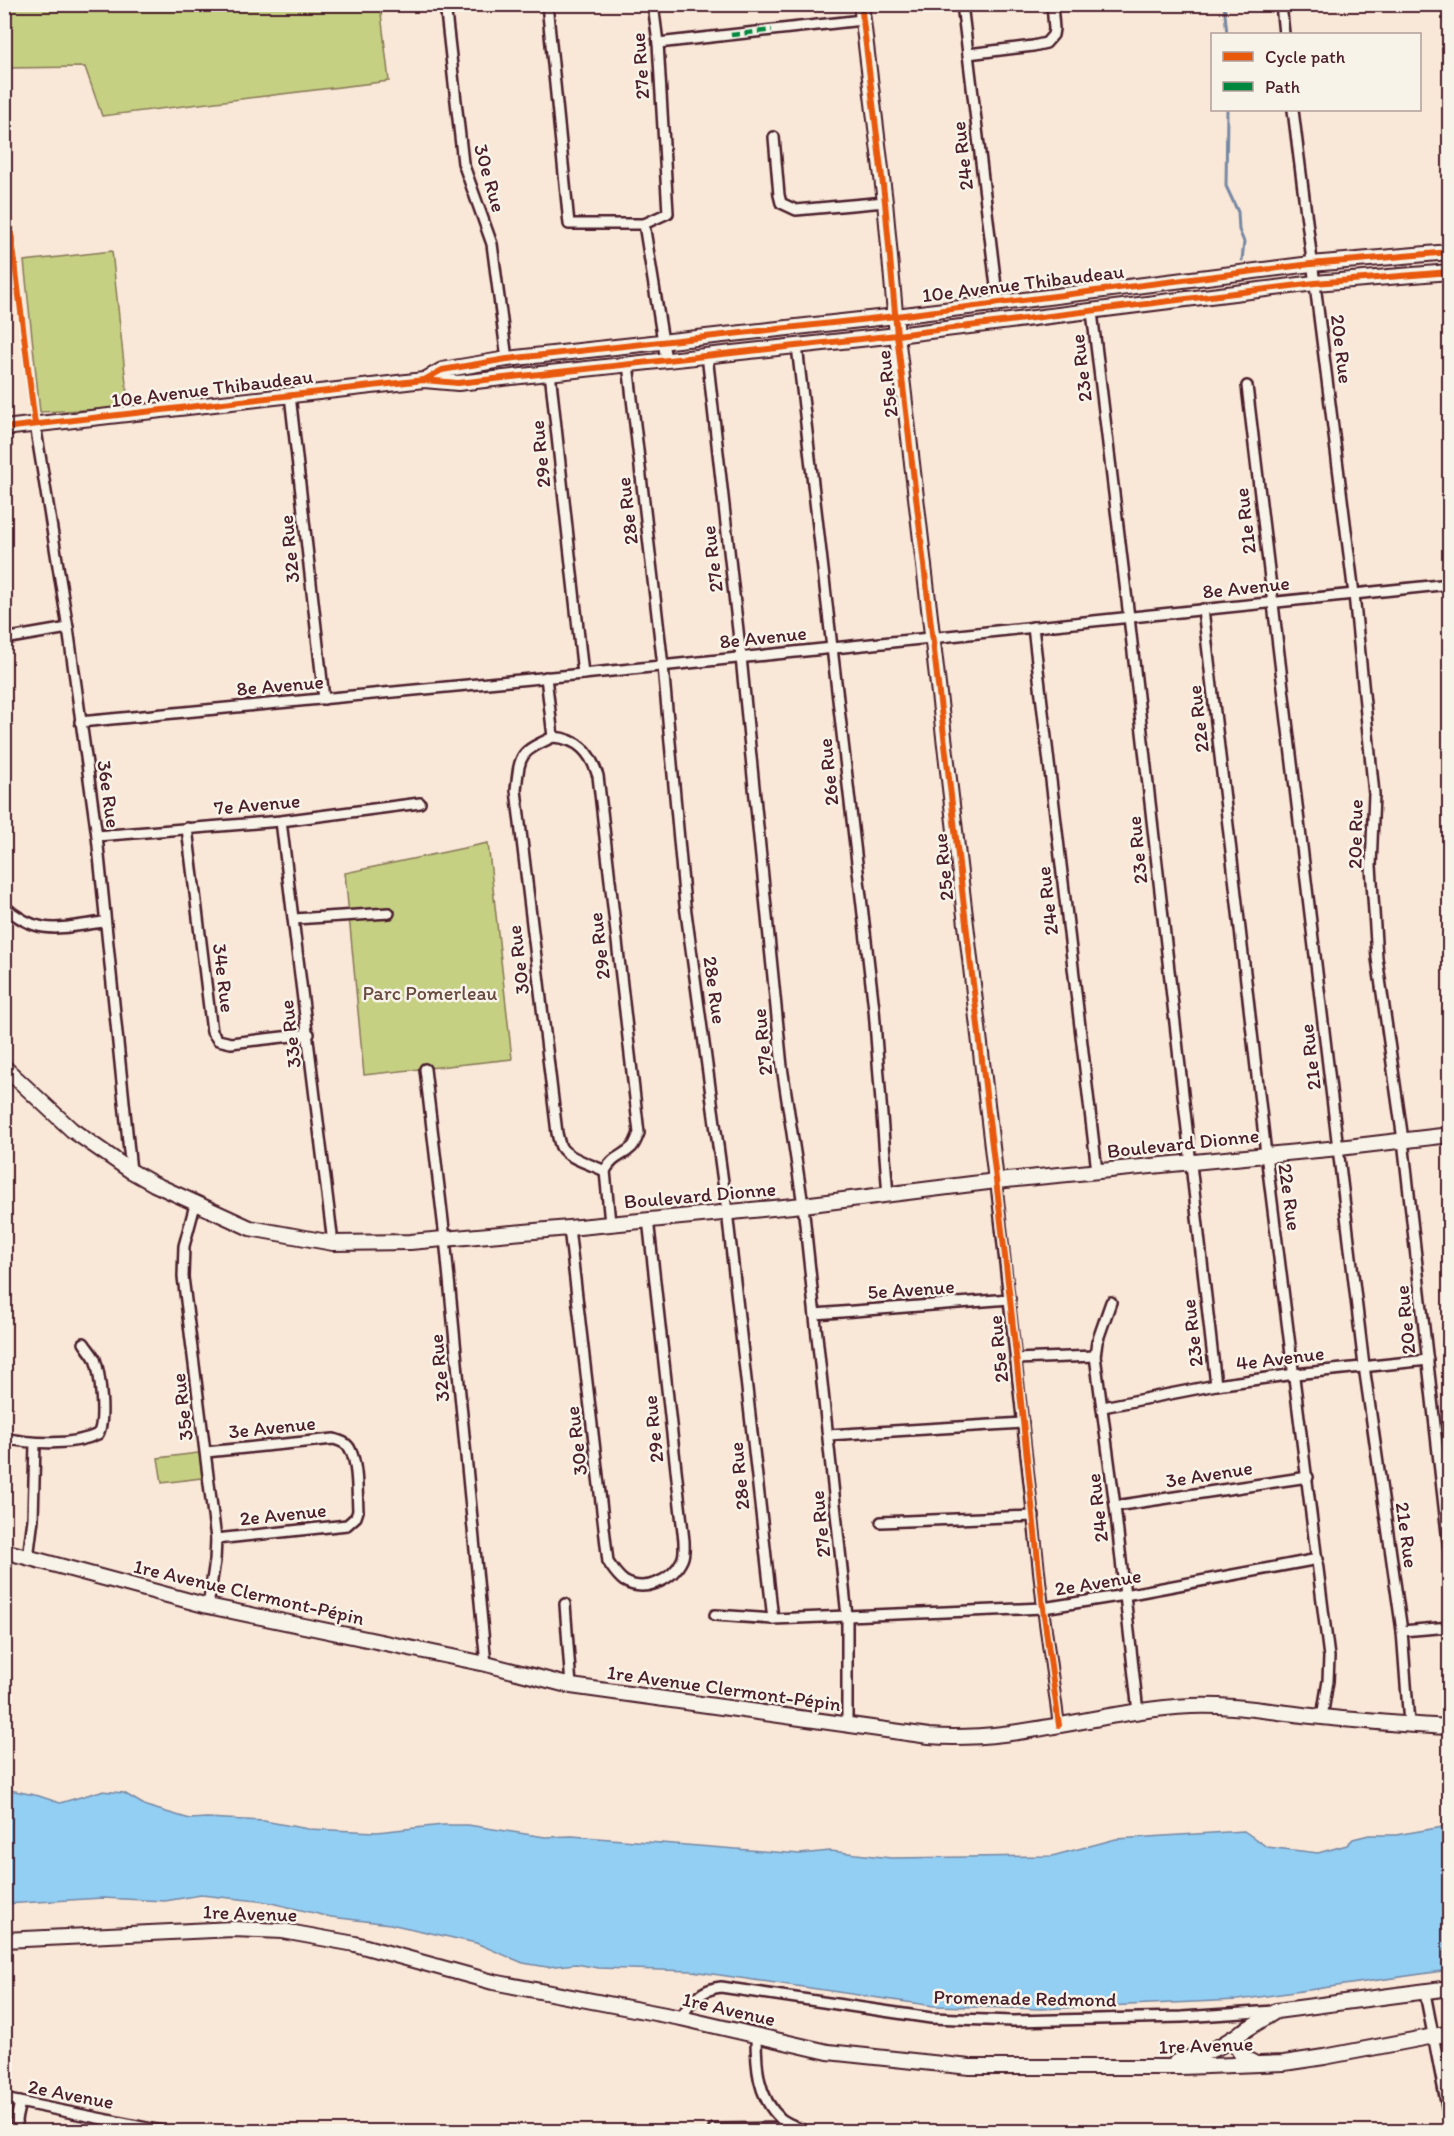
<svg xmlns="http://www.w3.org/2000/svg" width="1454" height="2136" viewBox="0 0 1454 2136" font-family="Itim,sans-serif">
<style>
.green{fill:#c5d083;stroke:#887857;stroke-width:1.5}
.water{fill:#93cef3;stroke:#7688a3;stroke-width:1.5}
.lines{fill:none;stroke-linecap:round;stroke-linejoin:round}
.stream{stroke:#7688a3;stroke-width:3}
.street-casing{stroke:#4a1f2b;stroke-width:14}
.secondary-casing{stroke:#4a1f2b;stroke-width:18}
.street{stroke:#f7f3e8;stroke-width:9}
.secondary{stroke:#f7f3e8;stroke-width:14}
.quiet{stroke:#00873e;stroke-width:4.5;stroke-dasharray:9 4.5;stroke-linecap:butt}
.cycleway-casing{stroke:#f7f3e8;stroke-width:10}
.cycleway{stroke:#e8590c;stroke-width:6}
.labels{text-anchor:middle;stroke-width:5;stroke-linejoin:round;paint-order:stroke}
.street-label{font-size:20px;fill:#4a1f2b;stroke:#f7f3e8}
.park-label{font-size:20px;fill:#694b41;stroke:#f7f3e8}
</style>
<rect width="100%" height="100%" fill="#f9e7d7"/>
<filter id="ink" filterUnits="userSpaceOnUse"><feTurbulence type="fractalNoise" baseFrequency=".0167" numOctaves="2"/><feDisplacementMap in="SourceGraphic" scale="12" xChannelSelector="R" yChannelSelector="G"/><feConvolveMatrix kernelMatrix="1 2 1 2 8 2 1 2 1" color-interpolation-filters="sRGB"/></filter>
<g filter="url(#ink)">
<!-- green -->
<g class="green">
<path d="M4,5H380L389,81L102,116L85,67L5,68Z"/>
<path d="M112,251L128,402L125,408L40,412L24,261Z"/>
<path d="M488,843L512,1059L364,1075L345,873Z"/>
<path d="M1449,1441H1450L1449,1507L1444,1442Z"/>
<path d="M206,1452L209,1477L162,1483L158,1458Z"/>
</g>
<!-- water -->
<path class="water" d="M5,1789L39,1796L60,1803L101,1791L124,1793L146,1806L190,1819L207,1818L264,1821L308,1829L377,1832L443,1825H468L545,1837L572,1836L800,1854L830,1851L891,1858L1052,1856L1116,1839L1244,1831L1267,1847L1318,1853L1347,1845L1353,1839L1369,1835H1396L1449,1826V1970L1238,2000L1041,2009L934,2006L692,1971L598,1968L576,1964L547,1967L523,1963L476,1943L390,1924L331,1917L267,1902L201,1895L165,1901L102,1898L5,1904Z"/>
<g class="lines">
<!-- stream -->
<g class="stream">
<path d="M1224,4L1227,34"/>
<path d="M1227,110L1226,186L1238,212L1239,230L1244,242L1242,260"/>
</g>
<defs>
<g id="street">
<path d="M445,4L463,163L492,244L507,359"/>
<path d="M547,4L569,224H644"/>
<path d="M653,4L658,43L668,213L644,224L666,360"/>
<path d="M962,4L998,303"/>
<path d="M1281,4L1284,34"/>
<path d="M658,43L862,20"/>
<path d="M968,54L1033,46L1046,43L1053,35L1054,29L1052,4"/>
<path d="M1293,110L1354,594L1374,794L1371,866L1377,958L1403,1140L1450,1560"/>
<path d="M774,137L779,195L781,203L796,210L885,202"/>
<path d="M1092,312L1129,617L1216,1385"/>
<path d="M797,346L874,1009L888,1196"/>
<path d="M707,355L741,657L782,1067L803,1205L847,1616V1725"/>
<path d="M628,364L663,666L685,905L727,1211L773,1619"/>
<path d="M550,372L583,674"/>
<path d="M1247,386L1364,1366L1402,1631L1409,1724"/>
<path d="M290,395L324,699"/>
<path d="M35,424L68,628L97,836L131,1171"/>
<path d="M1203,609L1266,1154L1329,1657L1328,1681L1322,1717"/>
<path d="M1033,627L1097,1171"/>
<path d="M4,639L68,628"/>
<path d="M546,677L553,737C579,739 590,752 598,776L639,1133C637,1138 635,1144 632,1147C622,1157 613,1156 605,1171L610,1223"/>
<path d="M80,722L583,674L1450,584"/>
<path d="M553,737C519,753 520,753 516,790L557,1133C558,1137 559,1143 561,1147C567,1158 593,1165 605,1171"/>
<path d="M281,821L333,1243"/>
<path d="M187,828L212,1032L218,1040L231,1043L309,1034"/>
<path d="M97,836L281,821L420,803"/>
<path d="M4,906C39,938 62,927 104,922"/>
<path d="M294,919L389,913"/>
<path d="M425,1069L445,1238L486,1664"/>
<path d="M996,1181L1043,1608L1059,1725"/>
<path d="M195,1205L184,1246L183,1277L216,1539L215,1561L208,1606"/>
<path d="M569,1228L608,1562C613,1569 617,1576 624,1581C644,1593 672,1581 682,1560C685,1554 684,1548 684,1541L648,1219"/>
<path d="M1111,1302L1097,1342L1095,1356L1115,1506L1138,1712"/>
<path d="M815,1314L1010,1299"/>
<path d="M1015,1359L1095,1356"/>
<path d="M1103,1407L1216,1385L1295,1374L1428,1360"/>
<path d="M828,1435L1023,1423"/>
<path d="M4,1438C32,1444 73,1446 98,1434C106,1421 100,1373 95,1359C92,1353 87,1348 84,1343"/>
<path d="M206,1452L334,1439C341,1441 347,1443 350,1449C358,1464 357,1494 358,1511L356,1517L347,1525L216,1539"/>
<path d="M1115,1506L1308,1477"/>
<path d="M881,1522L1034,1516"/>
<path d="M28,1558L33,1519L35,1443"/>
<path d="M565,1604L571,1686"/>
<path d="M715,1615L773,1619L1043,1608L1125,1595L1318,1559"/>
<path d="M1402,1631L1450,1627"/>
<path d="M1425,1993L1450,2123"/>
<path d="M681,2018C690,2002 701,1989 721,1987L931,2018L1013,2021L1182,2017L1274,2011"/>
<path d="M756,2036C756,2065 757,2097 781,2119C788,2124 798,2128 806,2132"/>
<path d="M4,2099L167,2132"/>
<path d="M714,2129L781,2128L792,2125"/>
<path d="M17,2132L16,2120L20,2102"/>
</g>
<g id="secondary">
<path d="M861,4L885,202L897,335L996,1181"/>
<path d="M424,380L442,370L507,359L896,316L1311,264L1450,252"/>
<path d="M4,428L424,380L458,383L897,335L1315,283L1450,272"/>
<path d="M4,1067L72,1130L131,1171L154,1184L250,1228L333,1243L410,1242L569,1228L803,1205L996,1181L1339,1148L1450,1135"/>
<path d="M4,1551L208,1606L486,1664L571,1686L929,1736C1017,1743 1103,1710 1191,1706C1235,1704 1278,1713 1322,1717C1364,1721 1407,1725 1450,1727"/>
<path d="M4,1940L233,1929L283,1931L355,1944L493,1982L681,2018L828,2052L970,2067H1181L1284,2063L1324,2057L1450,2033"/>
<path d="M1241,2032L1235,2039C1237,2052 1242,2057 1254,2063"/>
<path d="M1176,2062L1202,2054L1220,2046L1276,2011L1450,1988"/>
</g>
</defs>
<!-- street casing -->
<use href="#street" class="street-casing"/>
<!-- secondary casing -->
<use href="#secondary" class="secondary-casing"/>
<!-- street -->
<use href="#street" class="street"/>
<!-- secondary -->
<use href="#secondary" class="secondary"/>
<!-- quiet -->
<path class="quiet" d="M731,35L772,30"/>
<defs>
<g id="cycleway">
<path d="M861,4L885,202L897,335L1010,1299L1043,1608L1059,1725"/>
<path d="M4,175L35,424"/>
<path d="M424,380L442,370L507,359L896,316L1311,264L1450,252"/>
<path d="M4,428L424,380L458,383L897,335L1315,283L1450,272"/>
</g>
</defs>
<!-- cycleway casing -->
<use href="#cycleway" class="cycleway-casing"/>
<!-- cycleway -->
<use href="#cycleway" class="cycleway"/>
</g>
</g>
<g class="labels">
<!-- street labels -->
<g class="street-label">
<text transform="translate(640 66) rotate(-94)" y="7">27e Rue</text>
<text transform="translate(962 156) rotate(-97)" y="7">24e Rue</text>
<text transform="translate(490 178) rotate(74)" y="7">30e Rue</text>
<text transform="translate(1023 283) rotate(-7)" y="7">10e Avenue Thibaudeau</text>
<text transform="translate(1342 349) rotate(83)" y="7">20e Rue</text>
<text transform="translate(1081 368) rotate(-97)" y="7">23e Rue</text>
<text transform="translate(887 384) rotate(-97)" y="7">25e Rue</text>
<text transform="translate(212 388) rotate(-7)" y="7">10e Avenue Thibaudeau</text>
<text transform="translate(540 454) rotate(-96)" y="7">29e Rue</text>
<text transform="translate(627 511) rotate(-97)" y="7">28e Rue</text>
<text transform="translate(1245 521) rotate(-97)" y="7">21e Rue</text>
<text transform="translate(289 549) rotate(-96)" y="7">32e Rue</text>
<text transform="translate(712 559) rotate(-97)" y="7">27e Rue</text>
<text transform="translate(1246 587) rotate(-6)" y="7">8e Avenue</text>
<text transform="translate(763 637) rotate(-6)" y="7">8e Avenue</text>
<text transform="translate(280 685) rotate(-5)" y="7">8e Avenue</text>
<text transform="translate(1198 719) rotate(-97)" y="7">22e Rue</text>
<text transform="translate(828 772) rotate(-96)" y="7">26e Rue</text>
<text transform="translate(109 794) rotate(82)" y="7">36e Rue</text>
<text transform="translate(257 804) rotate(-5)" y="7">7e Avenue</text>
<text transform="translate(1355 834) rotate(-89)" y="7">20e Rue</text>
<text transform="translate(1137 850) rotate(-96)" y="7">23e Rue</text>
<text transform="translate(943 867) rotate(-96)" y="7">25e Rue</text>
<text transform="translate(1047 901) rotate(-97)" y="7">24e Rue</text>
<text transform="translate(599 946) rotate(-97)" y="7">29e Rue</text>
<text transform="translate(518 960) rotate(-97)" y="7">30e Rue</text>
<text transform="translate(224 978) rotate(83)" y="7">34e Rue</text>
<text transform="translate(715 990) rotate(82)" y="7">28e Rue</text>
<text transform="translate(290 1034) rotate(-97)" y="7">33e Rue</text>
<text transform="translate(762 1042) rotate(-96)" y="7">27e Rue</text>
<text transform="translate(1310 1057) rotate(-97)" y="7">21e Rue</text>
<text transform="translate(1183 1143) rotate(-6)" y="7">Boulevard Dionne</text>
<text transform="translate(700 1195) rotate(-5)" y="7">Boulevard Dionne</text>
<text transform="translate(1290 1197) rotate(82)" y="7">22e Rue</text>
<text transform="translate(911 1289) rotate(-4)" y="7">5e Avenue</text>
<text transform="translate(1405 1320) rotate(-96)" y="7">20e Rue</text>
<text transform="translate(1192 1333) rotate(-97)" y="7">23e Rue</text>
<text transform="translate(998 1349) rotate(-96)" y="7">25e Rue</text>
<text transform="translate(1280 1358) rotate(-7)" y="7">4e Avenue</text>
<text transform="translate(439 1368) rotate(-96)" y="7">32e Rue</text>
<text transform="translate(182 1407) rotate(-97)" y="7">35e Rue</text>
<text transform="translate(272 1427) rotate(-6)" y="7">3e Avenue</text>
<text transform="translate(653 1429) rotate(-96)" y="7">29e Rue</text>
<text transform="translate(576 1441) rotate(-97)" y="7">30e Rue</text>
<text transform="translate(1209 1474) rotate(-9)" y="7">3e Avenue</text>
<text transform="translate(739 1476) rotate(-96)" y="7">28e Rue</text>
<text transform="translate(1097 1508) rotate(-97)" y="7">24e Rue</text>
<text transform="translate(283 1514) rotate(-6)" y="7">2e Avenue</text>
<text transform="translate(820 1524) rotate(-96)" y="7">27e Rue</text>
<text transform="translate(1407 1535) rotate(82)" y="7">21e Rue</text>
<text transform="translate(1098 1582) rotate(-9)" y="7">2e Avenue</text>
<text transform="translate(249 1592) rotate(13)" y="7">1re Avenue Clermont-Pépin</text>
<text transform="translate(724 1688) rotate(8)" y="7">1re Avenue Clermont-Pépin</text>
<text transform="translate(250 1913) rotate(2)" y="7">1re Avenue</text>
<text transform="translate(1025 1998) rotate(1)" y="7">Promenade Redmond</text>
<text transform="translate(729 2009) rotate(13)" y="7">1re Avenue</text>
<text transform="translate(1206 2045) rotate(-2)" y="7">1re Avenue</text>
<text transform="translate(71 2094) rotate(11)" y="7">2e Avenue</text>
</g>
<!-- park labels -->
<g class="park-label">
<text x="430" y="1000">Parc Pomerleau</text>
</g>
</g>
<!-- margin -->
<rect width="1454" height="2136" fill="none" stroke="#f7f3e8" stroke-width="24"/>
<rect x="12" y="12" width="1430" height="2112" fill="none" stroke="#4a1f2b" stroke-width="2" filter="url(#ink)"/>
<!-- legend -->
<rect x="1211" y="33" width="210" height="78" fill="#f7f3e8" stroke="#b29e9c" stroke-width="1.5"/>
<rect x="1223" y="52" width="30" height="9" fill="#e8590c" stroke="#b29e9c" stroke-width="1.5"/>
<text x="1265" y="63" font-size="18" fill="#4a1f2b">Cycle path</text>
<rect x="1223" y="82" width="30" height="9" fill="#00873e" stroke="#b29e9c" stroke-width="1.5"/>
<text x="1265" y="93" font-size="18" fill="#4a1f2b">Path</text>
</svg>
